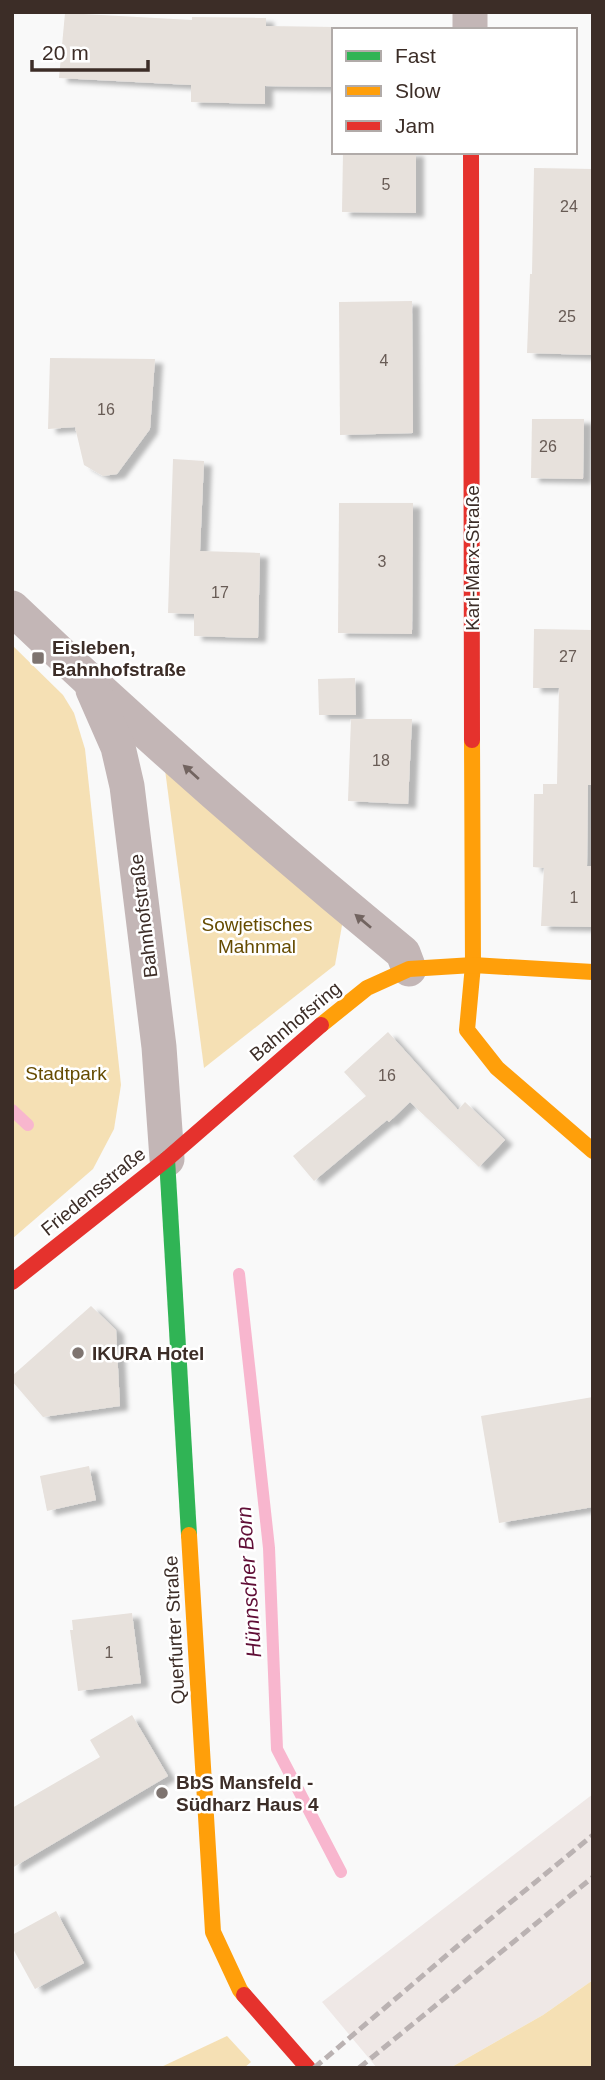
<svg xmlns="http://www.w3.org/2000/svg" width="605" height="2080" viewBox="0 0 605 2080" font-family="Arial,sans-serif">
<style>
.built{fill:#efe8e6}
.green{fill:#f5e0b4}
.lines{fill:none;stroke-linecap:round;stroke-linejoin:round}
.stream{stroke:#f8b6ce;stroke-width:12}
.building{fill:#e7e1dc;filter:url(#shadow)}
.street{stroke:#c3b6b6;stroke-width:35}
.fast{stroke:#30b455;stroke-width:16}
.slow{stroke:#ff9f0a;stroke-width:16}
.jam{stroke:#e5322d;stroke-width:16}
.rail{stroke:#bab2b2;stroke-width:5;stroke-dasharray:10 5;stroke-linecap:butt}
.oneway{fill:#726460}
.poi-dot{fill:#7e7470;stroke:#fff;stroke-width:2.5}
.labels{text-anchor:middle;stroke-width:5;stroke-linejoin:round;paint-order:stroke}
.number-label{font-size:16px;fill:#685b55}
.street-label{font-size:19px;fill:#3c2d27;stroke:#fff}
.poi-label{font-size:19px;font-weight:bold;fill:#3c2d27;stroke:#fff;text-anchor:start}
.park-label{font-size:19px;fill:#654b00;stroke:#fff}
.water-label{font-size:21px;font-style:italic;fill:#600e36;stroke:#fff}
</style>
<defs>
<filter id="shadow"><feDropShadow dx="8" dy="4.5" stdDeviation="2" flood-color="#0004"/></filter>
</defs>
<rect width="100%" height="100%" fill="#f9f9f9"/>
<!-- built -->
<path class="built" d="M593,1794V1980L543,2015L450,2068H377L322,2002Z"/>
<!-- green -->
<g class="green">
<path d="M12,645L63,695L74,713L85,749L121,1085L114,1129L93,1169L12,1239Z"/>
<path d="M164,762L344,914L335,965L204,1068Z"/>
<path d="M593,1980V2068H450L543,2015Z"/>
<path d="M227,2036L251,2062L244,2068H159Z"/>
</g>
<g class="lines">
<!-- stream -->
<g class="stream">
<path d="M12,1110L28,1125"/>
<path d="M239,1274L269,1548L277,1749L341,1872"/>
</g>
</g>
<!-- building -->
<g class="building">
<path d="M65,13L192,20V17L266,18V26L334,27V87L265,86V104L191,102V85L59,78Z"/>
<path d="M343,152H416V213L342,212Z"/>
<path d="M534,168L593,169V355L527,353L530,274H532Z"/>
<path d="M412,301L413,433L340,435L339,302Z"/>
<path d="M50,358L155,359L150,429L117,474L103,476L84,465L75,427L48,429Z"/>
<path d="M532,419H584L583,479L531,478Z"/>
<path d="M173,459L204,461L200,551L260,553L258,638L194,636V614L168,613Z"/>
<path d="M339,503H413L412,634L338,633Z"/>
<path d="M534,629L593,630V785H588L587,866H593V927L541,926L544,868L533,867L534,794H543V784H557L559,688H533Z"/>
<path d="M355,678L356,715H319L318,679Z"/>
<path d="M351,719H412L408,804L348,801Z"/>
<path d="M388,1032L458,1110L465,1102L505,1140L479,1167L410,1102L389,1122L387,1120L314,1181L293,1156L366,1096L344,1072Z"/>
<path d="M91,1306L116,1330L120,1406L43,1417L12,1381V1376Z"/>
<path d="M593,1397V1507L499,1523L481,1416Z"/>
<path d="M89,1466L96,1500L47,1511L40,1476Z"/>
<path d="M132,1613L141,1683L78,1691L70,1630H73L72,1620Z"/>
<path d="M132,1715L168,1776L12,1868V1808L100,1757L90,1740Z"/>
<path d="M56,1911L84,1963L35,1989L12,1947V1935Z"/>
</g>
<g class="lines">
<!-- street -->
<g class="street">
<path d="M470,12V30"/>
<path d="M12,608C138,728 269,843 403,953L409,969"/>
<path d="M93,690L118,747L127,786L159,1047L167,1159"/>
</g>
<!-- fast -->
<path class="fast" d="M167,1159L189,1535"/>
<!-- slow -->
<g class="slow">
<path d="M472,740L473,965L467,1030L497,1068L593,1151"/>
<path d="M321,1025L367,988L409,969L473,965L593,972"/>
<path d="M189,1535L213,1932L240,1990L244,1995"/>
</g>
<!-- jam -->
<g class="jam">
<path d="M471,152L472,740"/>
<path d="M12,1282L167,1159L321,1025"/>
<path d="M244,1995L308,2068"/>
</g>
<!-- rail -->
<g class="rail">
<path d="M314,2068L467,1938L593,1835"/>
<path d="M359,2068L593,1877"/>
</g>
</g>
<!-- one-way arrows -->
<defs><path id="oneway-solid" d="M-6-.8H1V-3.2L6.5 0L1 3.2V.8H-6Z" transform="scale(1.75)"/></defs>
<g class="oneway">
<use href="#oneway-solid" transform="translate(191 772) rotate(-138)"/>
<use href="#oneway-solid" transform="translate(363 921) rotate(-140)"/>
</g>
<!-- markers -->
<g class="poi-dot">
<rect x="31" y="651" width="14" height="14" rx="3.5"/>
<circle cx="78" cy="1353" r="7"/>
<circle cx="162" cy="1793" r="7"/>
</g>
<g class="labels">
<!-- number labels -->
<g class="number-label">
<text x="386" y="190">5</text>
<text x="569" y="212">24</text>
<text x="567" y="322">25</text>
<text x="384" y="366">4</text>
<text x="106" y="415">16</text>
<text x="548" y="452">26</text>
<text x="382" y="567">3</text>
<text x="220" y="598">17</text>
<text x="568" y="662">27</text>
<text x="381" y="766">18</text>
<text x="574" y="903">1</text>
<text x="387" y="1081">16</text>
<text x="109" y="1658">1</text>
</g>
<!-- street labels -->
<g class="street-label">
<text transform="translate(472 558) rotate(-90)" y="7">Karl-Marx-Straße</text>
<text transform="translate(143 916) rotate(-97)" y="7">Bahnhofstraße</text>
<text transform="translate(295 1021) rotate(-40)" y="7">Bahnhofsring</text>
<text transform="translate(93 1191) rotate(-39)" y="7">Friedensstraße</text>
<text transform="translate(174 1630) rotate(-93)" y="7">Querfurter Straße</text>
</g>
<!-- poi labels -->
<g class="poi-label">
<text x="52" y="654">Eisleben,<tspan x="52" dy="22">Bahnhofstraße</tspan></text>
<text x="92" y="1360">IKURA Hotel</text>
<text x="176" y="1789">BbS Mansfeld -<tspan x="176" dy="22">Südharz Haus 4</tspan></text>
</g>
<!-- park labels -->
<g class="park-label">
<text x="257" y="931">Sowjetisches<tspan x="257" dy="22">Mahnmal</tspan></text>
<text x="66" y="1080">Stadtpark</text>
</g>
<!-- water labels -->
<g class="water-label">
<text transform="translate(249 1582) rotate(-94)" y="7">Hünnscher Born</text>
</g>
</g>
<!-- border -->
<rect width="605" height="2080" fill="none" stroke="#3c2d27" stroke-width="28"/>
<!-- legend -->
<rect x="332" y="28" width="245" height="126" fill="#ffffff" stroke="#b1aba9" stroke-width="2"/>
<rect x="346" y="51" width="35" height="10" fill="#30b455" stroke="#b1aba9" stroke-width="2"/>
<text x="395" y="63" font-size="21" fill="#3c2d27">Fast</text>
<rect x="346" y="86" width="35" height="10" fill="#ff9f0a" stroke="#b1aba9" stroke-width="2"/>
<text x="395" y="98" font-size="21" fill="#3c2d27">Slow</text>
<rect x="346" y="121" width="35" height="10" fill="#e5322d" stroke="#b1aba9" stroke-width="2"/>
<text x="395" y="133" font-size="21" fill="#3c2d27">Jam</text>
<!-- scale -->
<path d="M32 60v10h116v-10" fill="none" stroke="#3c2d27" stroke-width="3.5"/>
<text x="42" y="60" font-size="21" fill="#3c2d27" stroke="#ffffff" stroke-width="5" paint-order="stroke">20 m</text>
</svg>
